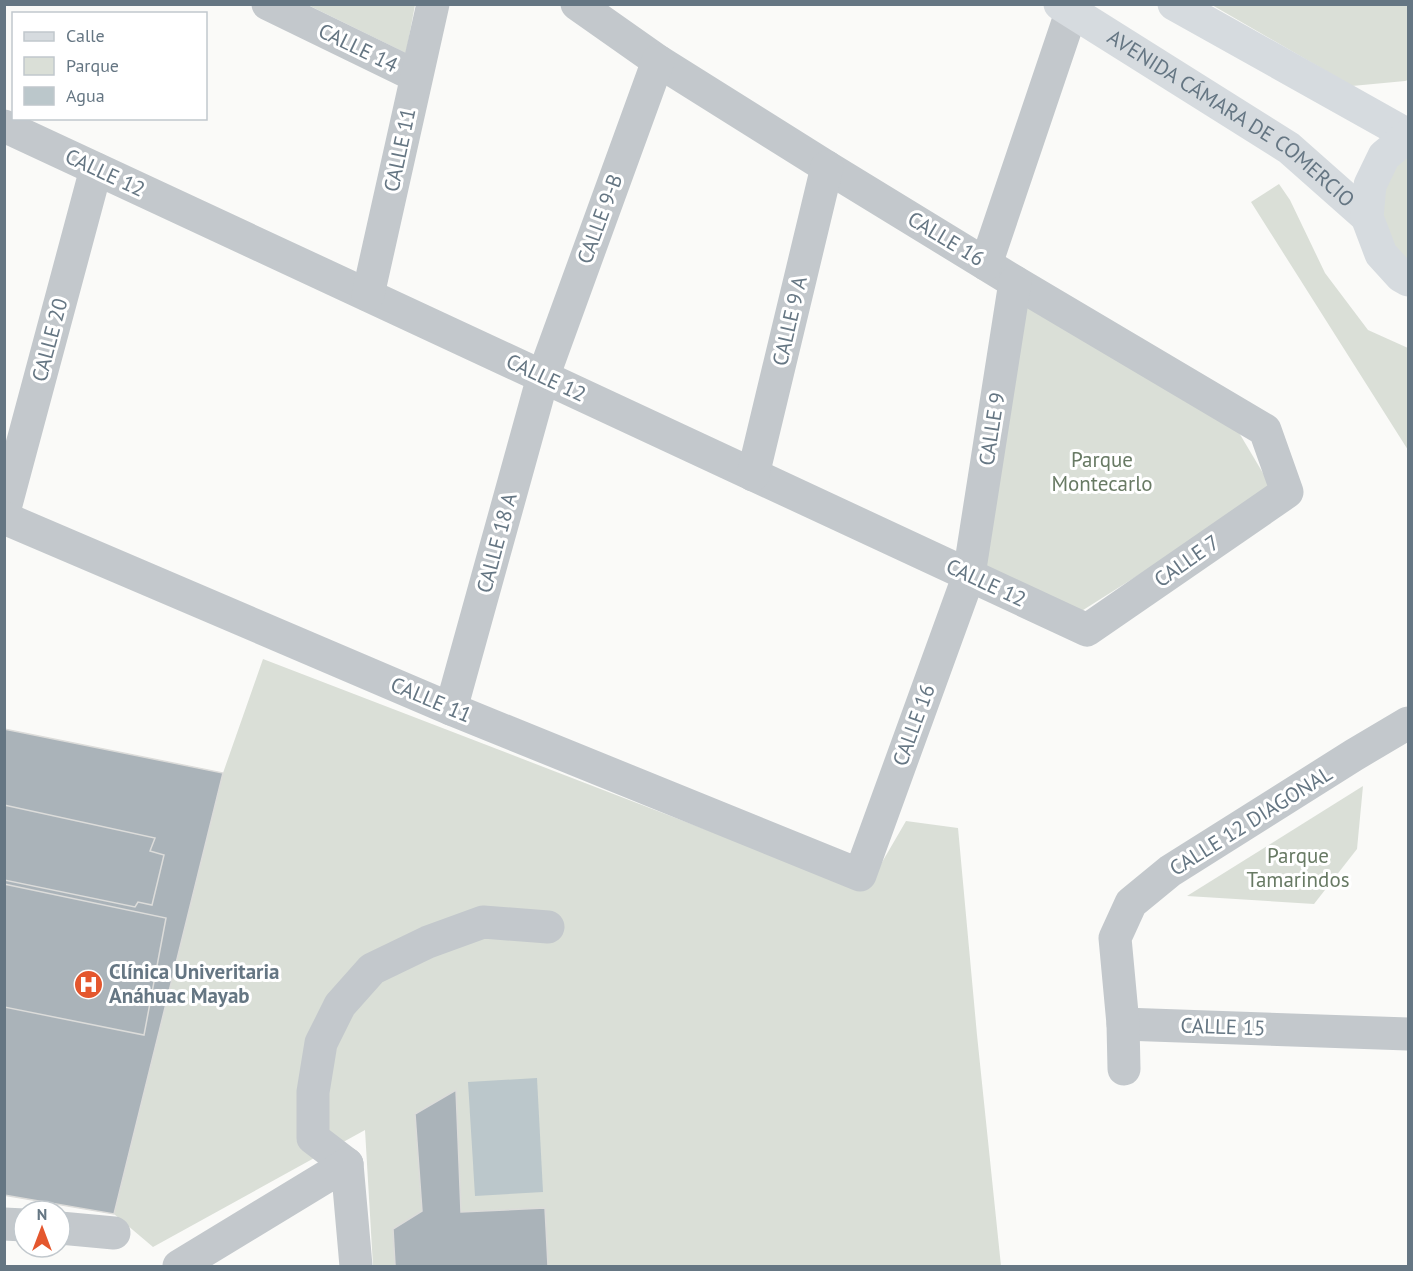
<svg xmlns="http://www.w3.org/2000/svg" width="1413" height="1271" viewBox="0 0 1413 1271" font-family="'PT Sans',sans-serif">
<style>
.green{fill:#dadfd7}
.water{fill:#bbc7cb}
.building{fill:#aab3b9;stroke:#dcdcda;stroke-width:1.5}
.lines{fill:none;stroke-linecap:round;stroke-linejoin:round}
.minor{stroke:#c3c8cc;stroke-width:33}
.major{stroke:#d6dbdf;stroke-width:33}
.labels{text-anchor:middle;stroke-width:6;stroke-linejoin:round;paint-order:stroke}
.street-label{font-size:21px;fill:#657683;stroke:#fff}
.park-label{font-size:21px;fill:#687a64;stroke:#fff}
.poi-label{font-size:21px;font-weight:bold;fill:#657683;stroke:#fff;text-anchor:start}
</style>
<rect width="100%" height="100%" fill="#fafaf8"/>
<!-- green -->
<g class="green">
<path d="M308,5H415L406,53Z"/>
<path d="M1212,5H1408V80L1405,81L1352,86Z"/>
<path d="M1408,146V264L1386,236L1379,204L1390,165Z"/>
<path d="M1279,184L1290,200L1325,273L1368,330L1408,348V450L1251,202Z"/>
<path d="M1022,303L1235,426L1273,490L1080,612L979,573Z"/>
<path d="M263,659L824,875L881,864L906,821L958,828L977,1035L1001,1266H373L365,1130L153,1247L114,1214L223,773Z"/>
<path d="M1363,786L1357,849L1314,904L1187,896Z"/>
</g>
<!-- water -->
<path class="water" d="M537,1078L543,1192L475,1196L468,1082Z"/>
<!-- building -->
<g class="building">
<path d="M4,729L223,773L114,1214L4,1195Z"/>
<path d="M4,805L155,838L150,851L164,855L152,905L138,902L135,907L4,880Z"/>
<path d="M4,884L166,918L144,1035L4,1007Z"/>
<path d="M456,1090L461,1212L545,1208L548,1266H392L395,1265L393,1229L422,1211L415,1114Z"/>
</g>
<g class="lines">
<!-- minor -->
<g class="minor">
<path d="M268,4L416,76"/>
<path d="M4,126L1087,630L1287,492L1265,430L1015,282L827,167L658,61L577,4"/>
<path d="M986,264L1074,4"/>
<path d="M368,295L433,4"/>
<path d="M753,475L827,167"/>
<path d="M4,512L96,169"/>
<path d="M4,518L451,709L860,875L969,575L1015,282"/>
<path d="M451,709L543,377L658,61"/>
<path d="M1123,1024L1408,1034"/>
<path d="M1124,1069L1123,1024L1115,938L1131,903L1170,871L1354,755L1408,723"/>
<path d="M347,1164L313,1138V1092L321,1043L340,1005L372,969L428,942L483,922L548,927"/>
<path d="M4,1224L24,1225"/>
<path d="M60,1228L114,1233"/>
<path d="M179,1266L347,1164L356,1266"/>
</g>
<!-- major -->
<g class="major">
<path id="s1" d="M1060,4L1289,148L1367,217"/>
<path d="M1174,4L1408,135"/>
<path d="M1408,136L1384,156L1370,185L1367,217L1381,254L1401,276L1408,280"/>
</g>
</g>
<!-- icons -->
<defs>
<symbol id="hospital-disc" viewBox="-11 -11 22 22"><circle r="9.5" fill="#e4572e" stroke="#fff"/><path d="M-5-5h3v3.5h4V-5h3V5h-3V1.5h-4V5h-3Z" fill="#fff"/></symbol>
</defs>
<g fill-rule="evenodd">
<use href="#hospital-disc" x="72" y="968" width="33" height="33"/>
</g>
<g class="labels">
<!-- street labels -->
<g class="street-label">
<text transform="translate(358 48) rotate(26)" y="7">CALLE 14</text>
<text dy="7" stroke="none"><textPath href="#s1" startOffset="206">AVENIDA CÁMARA DE COMERCIO</textPath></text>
<text transform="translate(400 150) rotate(-78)" y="7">CALLE 11</text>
<text transform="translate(105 173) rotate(25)" y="7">CALLE 12</text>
<text transform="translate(600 219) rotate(-70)" y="7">CALLE 9-B</text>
<text transform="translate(946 239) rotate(31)" y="7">CALLE 16</text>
<text transform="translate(790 321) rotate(-77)" y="7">CALLE 9 A</text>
<text transform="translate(50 340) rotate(-75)" y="7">CALLE 20</text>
<text transform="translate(546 378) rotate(25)" y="7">CALLE 12</text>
<text transform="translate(992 429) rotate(-81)" y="7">CALLE 9</text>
<text transform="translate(497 543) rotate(-75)" y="7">CALLE 18 A</text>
<text transform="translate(1187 561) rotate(-35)" y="7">CALLE 7</text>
<text transform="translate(986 583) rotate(25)" y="7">CALLE 12</text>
<text transform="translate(431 700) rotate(23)" y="7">CALLE 11</text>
<text transform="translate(914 725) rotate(-70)" y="7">CALLE 16</text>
<text transform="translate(1251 821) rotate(-32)" y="7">CALLE 12 DIAGONAL</text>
<text transform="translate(1223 1027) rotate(2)" y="7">CALLE 15</text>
</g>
<!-- park labels -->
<g class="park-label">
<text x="1102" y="467">Parque<tspan x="1102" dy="24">Montecarlo</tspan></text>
<text x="1298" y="863">Parque<tspan x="1298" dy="24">Tamarindos</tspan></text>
</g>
<!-- poi labels -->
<g class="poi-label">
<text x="109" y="979">Clínica Univeritaria<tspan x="109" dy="24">Anáhuac Mayab</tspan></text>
</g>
</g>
<!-- border -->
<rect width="1413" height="1271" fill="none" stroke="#657683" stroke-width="12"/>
<!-- legend -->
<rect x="12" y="12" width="195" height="108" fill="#ffffff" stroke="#c1c8cd" stroke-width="1.5"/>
<rect x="24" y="32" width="30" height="9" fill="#d6dbdf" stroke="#c1c8cd" stroke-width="1.5"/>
<text x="66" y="42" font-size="18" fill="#657683">Calle</text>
<rect x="24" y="57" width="30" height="18" fill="#dadfd7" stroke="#c1c8cd" stroke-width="1.5"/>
<text x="66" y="72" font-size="18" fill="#657683">Parque</text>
<rect x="24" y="87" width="30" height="18" fill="#bbc7cb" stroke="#c1c8cd" stroke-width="1.5"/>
<text x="66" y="102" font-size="18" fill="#657683">Agua</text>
<!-- north arrow -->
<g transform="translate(42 1229)"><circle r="28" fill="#ffffff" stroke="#c1c8cd" stroke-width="1.5"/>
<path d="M0-4.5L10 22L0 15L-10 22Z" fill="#e4572e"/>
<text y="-9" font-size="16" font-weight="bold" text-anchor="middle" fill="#657683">N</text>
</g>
</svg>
